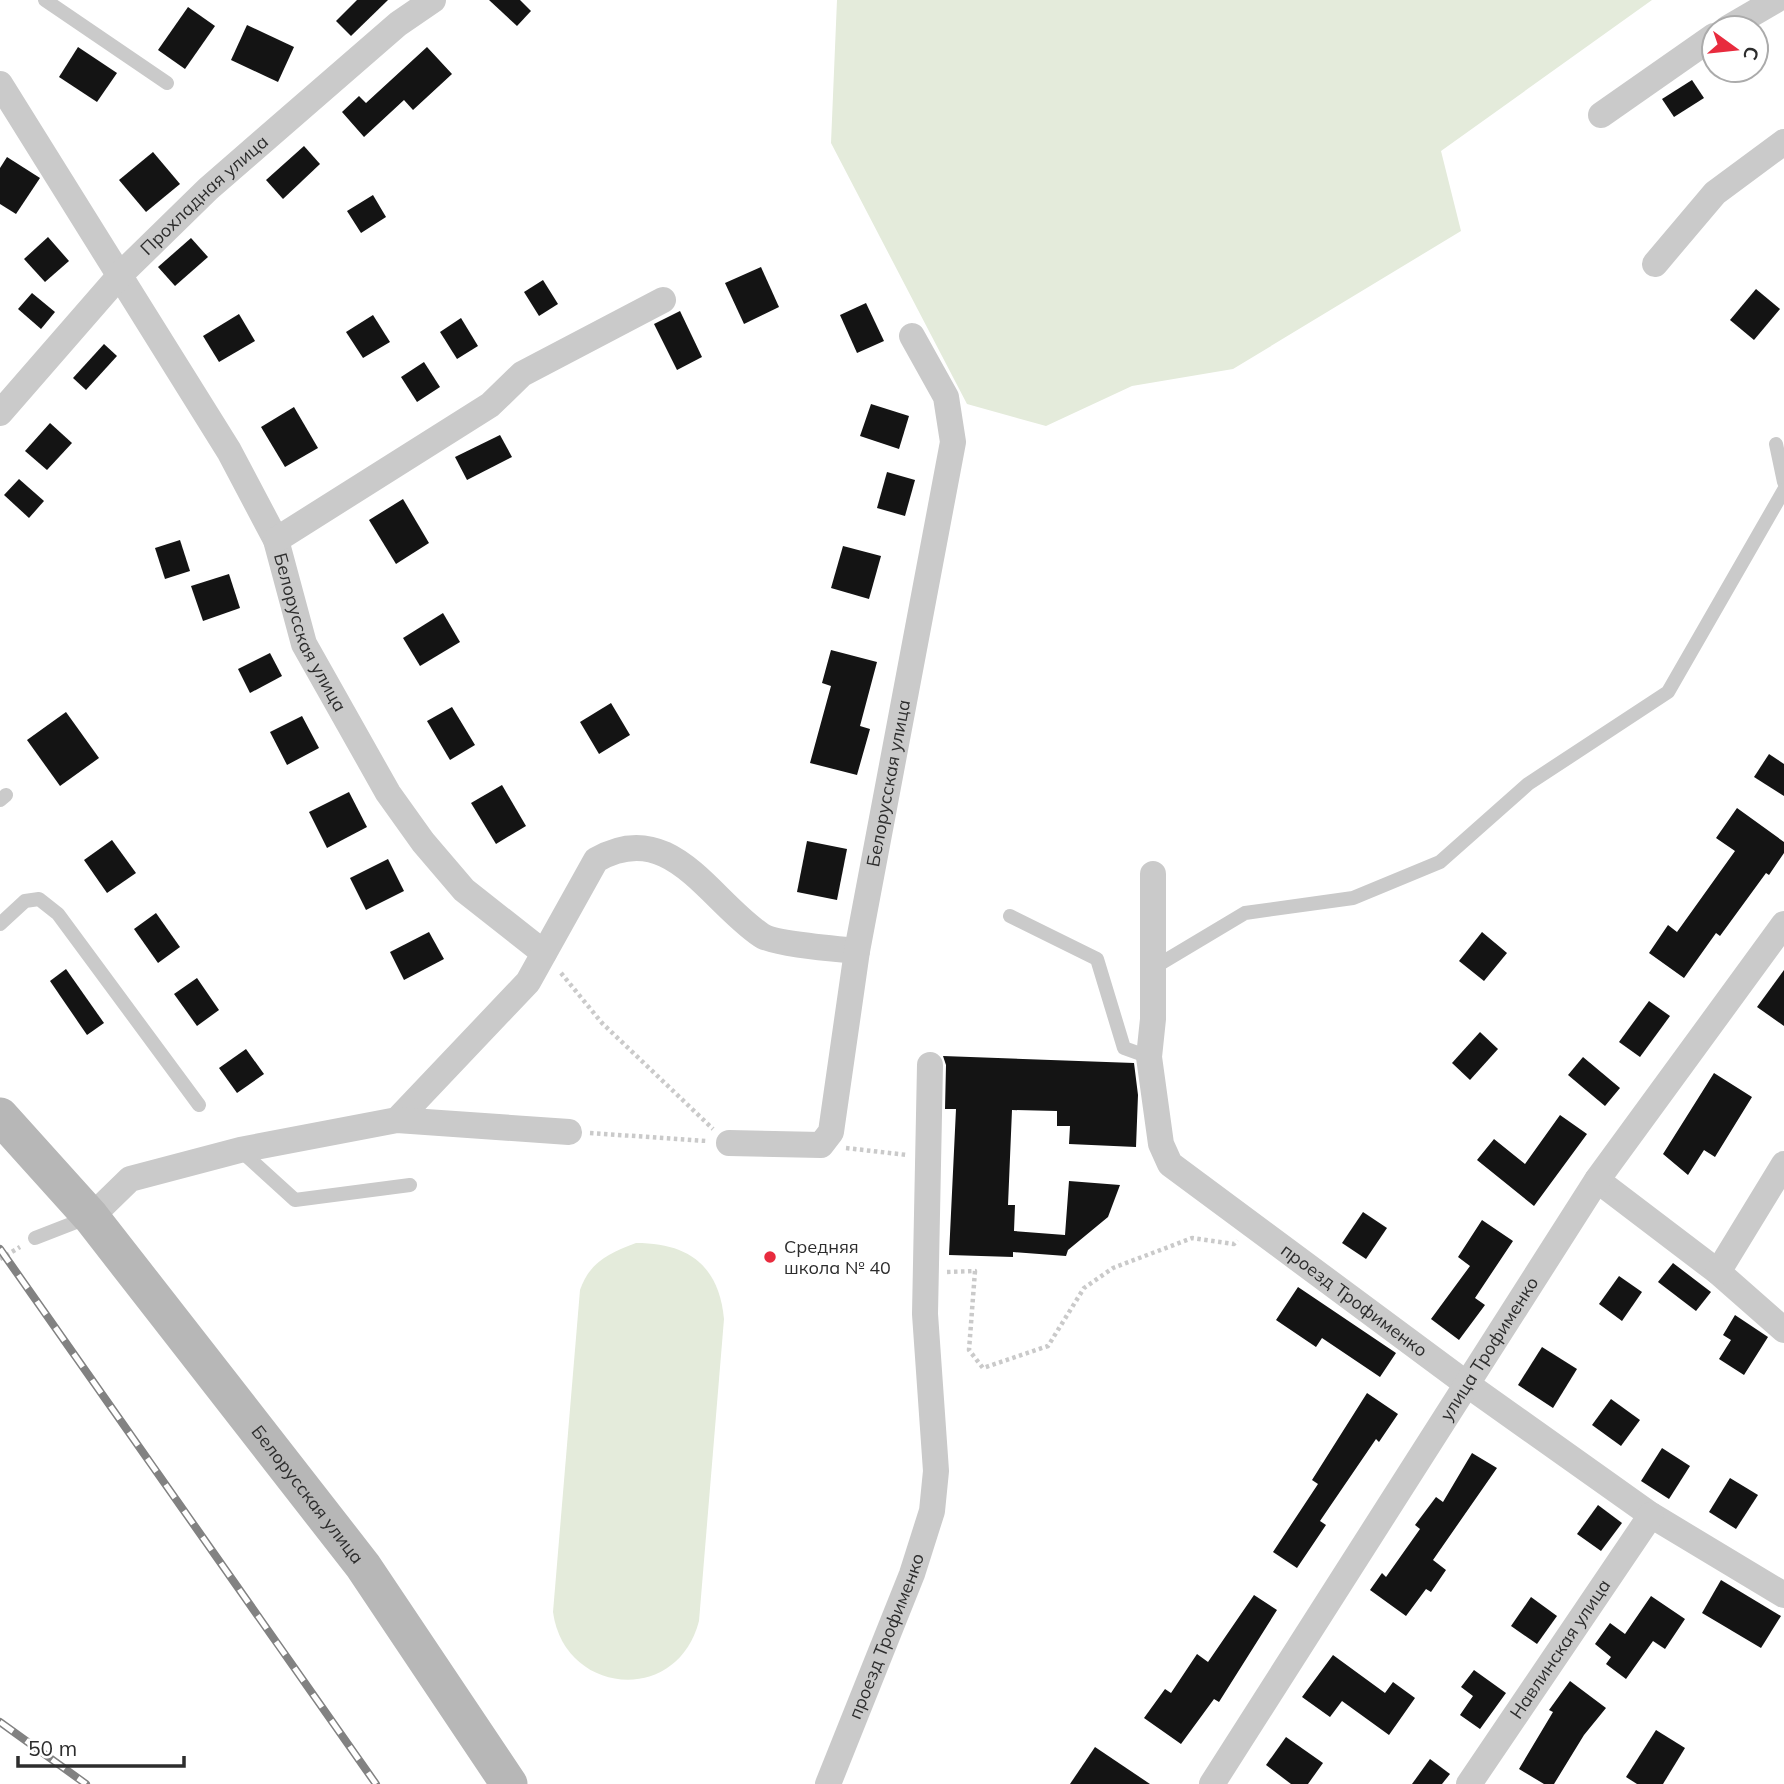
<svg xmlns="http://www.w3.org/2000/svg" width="1784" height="1784" viewBox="0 0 1784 1784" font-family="Mulish,sans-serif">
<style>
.green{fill:#e4ebdb}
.building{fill:#141414}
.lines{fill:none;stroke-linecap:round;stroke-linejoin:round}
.path{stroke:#cacaca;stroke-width:4.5;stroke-dasharray:3.5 3.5;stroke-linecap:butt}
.lane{stroke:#cacaca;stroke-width:14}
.street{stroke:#cacaca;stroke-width:26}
.secondary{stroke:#b7b7b7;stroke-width:37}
.rail-casing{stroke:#828282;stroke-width:8}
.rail{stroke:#fff;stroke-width:5;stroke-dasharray:16;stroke-linecap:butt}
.poi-dot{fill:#e82b3e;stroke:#fff;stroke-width:2.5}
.labels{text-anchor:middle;stroke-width:7;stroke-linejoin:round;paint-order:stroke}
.street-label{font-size:18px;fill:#2d2d2d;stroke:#fff}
.poi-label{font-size:18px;fill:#2d2d2d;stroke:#fff;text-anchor:start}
</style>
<rect width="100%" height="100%" fill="#fff"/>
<!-- green -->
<g class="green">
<path d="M837,0H1652L1441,151L1461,231L1233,369L1132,386L1046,426L967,404L831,143Z"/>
<path d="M636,1243C689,1243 719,1266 724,1319L699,1621C677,1706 564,1695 553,1612L580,1290C590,1261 610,1253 636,1243Z"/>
</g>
<!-- building -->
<g class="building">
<path d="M357,0H388L351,36L336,21Z"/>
<path d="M489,0H520L531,11L517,26Z"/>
<path d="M188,7L215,26L185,69L158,50Z"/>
<path d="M247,25L294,47L278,82L231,60Z"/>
<path d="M78,47L117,73L97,102L59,77Z"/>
<path d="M427,47L452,74L413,110L404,100L364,137L342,112L359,96L366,103Z"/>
<path d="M1692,80L1704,98L1674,117L1662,99Z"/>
<path d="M304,146L320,164L283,199L266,180Z"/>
<path d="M153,152L180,184L146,212L119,180Z"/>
<path d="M7,157L40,178L16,214L0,204V168Z"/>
<path d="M373,195L386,217L361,233L347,211Z"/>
<path d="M48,237L69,261L45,282L24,259Z"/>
<path d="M191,238L208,257L175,286L158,267Z"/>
<path d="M761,267L779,307L744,324L725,283Z"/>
<path d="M543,280L558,304L539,316L524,292Z"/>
<path d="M1756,289L1780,309L1754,340L1730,320Z"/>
<path d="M32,293L55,312L41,329L18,309Z"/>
<path d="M866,303L884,341L857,353L840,315Z"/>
<path d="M680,311L702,357L677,370L654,324Z"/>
<path d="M239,314L255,341L219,362L203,336Z"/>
<path d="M373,315L390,342L363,358L346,332Z"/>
<path d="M461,318L478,346L457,359L440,332Z"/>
<path d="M104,344L117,356L86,390L73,378Z"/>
<path d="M424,362L440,387L417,402L401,377Z"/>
<path d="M871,404L909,416L899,449L860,436Z"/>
<path d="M294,407L318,448L285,467L261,427Z"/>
<path d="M50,423L72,443L47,470L25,451Z"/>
<path d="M500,435L512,457L467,480L455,457Z"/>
<path d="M887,472L915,480L905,516L877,508Z"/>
<path d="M19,479L44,501L29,518L4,495Z"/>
<path d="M403,499L429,543L396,564L369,520Z"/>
<path d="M180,540L190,571L165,579L155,548Z"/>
<path d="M843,546L881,556L869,599L831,588Z"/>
<path d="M229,574L240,608L203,621L191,586Z"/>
<path d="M443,613L460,642L420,666L403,638Z"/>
<path d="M831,650L877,662L860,726L870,729L857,775L810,763L831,686L822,683Z"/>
<path d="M270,653L282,676L250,693L238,669Z"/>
<path d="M611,703L630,735L599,754L580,722Z"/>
<path d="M452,707L475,745L450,760L427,721Z"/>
<path d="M66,712L99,758L60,786L27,740Z"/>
<path d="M302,716L319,748L287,765L270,732Z"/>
<path d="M1769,754L1784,764V796L1754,777Z"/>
<path d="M502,785L526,826L496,844L471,803Z"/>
<path d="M349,792L367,827L327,848L309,812Z"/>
<path d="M1737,808L1784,842V853L1769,875L1766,873L1720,936L1716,933L1684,978L1649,953L1668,925L1677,932L1735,851L1716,838Z"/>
<path d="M112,840L136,873L107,893L84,860Z"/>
<path d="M807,841L847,849L837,900L797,892Z"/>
<path d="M388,859L404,891L366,910L350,878Z"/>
<path d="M156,913L180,947L158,963L134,929Z"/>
<path d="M429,932L444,959L404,980L390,952Z"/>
<path d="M1482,932L1507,953L1484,981L1459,961Z"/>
<path d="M66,969L104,1023L87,1035L50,981Z"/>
<path d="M1784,970V1026L1757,1007Z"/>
<path d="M197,978L219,1010L197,1026L174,994Z"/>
<path d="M1649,1001L1670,1016L1640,1057L1619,1042Z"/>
<path d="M1480,1032L1498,1049L1470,1080L1452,1063Z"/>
<path d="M246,1049L264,1074L237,1093L219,1068Z"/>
<path d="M943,1056L1134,1063L1138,1095L1136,1147L1069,1144L1070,1126H1057V1111L1012,1110L1008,1205H1015L1014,1231L1065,1235L1069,1181L1120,1185L1108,1217L1068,1250L1066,1256L1013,1252V1257L949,1255L956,1109H945L946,1065Z"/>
<path d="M1583,1057L1620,1088L1605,1106L1568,1075Z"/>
<path d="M1714,1073L1752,1097L1715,1157L1704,1150L1688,1175L1663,1154Z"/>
<path d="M1560,1115L1587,1134L1534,1206L1477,1160L1494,1139L1525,1164Z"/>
<path d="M1363,1212L1387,1228L1366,1259L1342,1243Z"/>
<path d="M1482,1220L1513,1241L1475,1298L1485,1305L1459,1340L1431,1319L1470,1266L1458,1257Z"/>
<path d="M1673,1263L1711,1292L1696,1311L1658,1282Z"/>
<path d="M1619,1276L1642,1292L1622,1321L1599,1304Z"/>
<path d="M1298,1287L1396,1353L1380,1377L1322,1338L1316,1347L1276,1320Z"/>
<path d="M1735,1315L1768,1337L1744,1375L1719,1359L1731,1340L1723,1335Z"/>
<path d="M1542,1347L1577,1369L1553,1408L1518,1385Z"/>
<path d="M1367,1393L1398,1414L1379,1442L1376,1439L1320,1521L1326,1525L1297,1568L1273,1552L1318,1484L1312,1480Z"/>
<path d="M1611,1399L1640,1420L1621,1446L1592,1425Z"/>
<path d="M1662,1448L1690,1466L1669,1499L1641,1481Z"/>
<path d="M1472,1453L1497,1468L1433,1560L1446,1570L1431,1592L1426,1589L1406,1616L1370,1590L1382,1573L1386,1577L1420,1529L1415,1525L1436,1497L1443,1502Z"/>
<path d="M1730,1478L1758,1495L1736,1529L1709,1512Z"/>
<path d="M1598,1505L1622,1523L1601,1551L1577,1534Z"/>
<path d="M1721,1580L1781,1616L1761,1648L1702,1613Z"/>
<path d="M1254,1595L1277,1610L1219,1702L1214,1699L1181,1744L1144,1718L1165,1689L1171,1693L1197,1654L1208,1662Z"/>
<path d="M1651,1596L1685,1619L1665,1649L1653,1641L1626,1679L1606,1664L1611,1657L1595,1644L1610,1623L1625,1634Z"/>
<path d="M1531,1597L1557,1616L1537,1644L1511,1626Z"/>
<path d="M1333,1655L1385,1693L1393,1682L1415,1698L1389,1735L1342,1701L1330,1717L1302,1697Z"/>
<path d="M1474,1670L1506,1693L1480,1729L1460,1715L1473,1696L1461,1687Z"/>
<path d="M1570,1681L1606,1708L1584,1735L1554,1784H1544L1519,1769L1553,1712L1549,1710Z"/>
<path d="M1656,1730L1685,1748L1663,1784H1637L1626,1777Z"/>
<path d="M1286,1737L1323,1763L1308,1784H1291L1266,1765Z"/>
<path d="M1095,1747L1150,1784H1070Z"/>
<path d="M1430,1759L1450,1774L1442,1784H1412Z"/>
</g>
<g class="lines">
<!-- path -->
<g class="path">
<path d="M561,973L602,1023L713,1129"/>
<path d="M590,1133L707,1141"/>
<path d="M846,1148L907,1155"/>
<path d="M0,1259L20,1247"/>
<path d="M947,1272L975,1271L969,1350L983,1368L1048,1346L1084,1288L1113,1268L1192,1238L1234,1244L1237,1240"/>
</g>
<!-- lane -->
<g class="lane">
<path d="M45,0L167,83"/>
<path d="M1776,444L1784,482"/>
<path d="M0,800L6,795"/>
<path d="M1010,916L1097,959L1124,1048L1149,1057"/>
<path d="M0,924L25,901L39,899L58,914L199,1105"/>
<path d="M1153,968L1245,913L1353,898L1440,862L1528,784L1668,692L1784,490"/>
<path d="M240,1150L295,1200L410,1185"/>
<path d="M35,1238L89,1217"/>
</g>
<!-- street -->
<g class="street">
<path d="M1728,28L1776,0"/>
<path id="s1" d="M0,84L229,451L276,540L304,644L388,793L423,842L464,890L544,953"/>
<path d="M1601,115L1714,36"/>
<path d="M1655,264L1715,193L1784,142"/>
<path id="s2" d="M0,413L121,274L208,189L398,24L433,0"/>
<path d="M276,540L490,405L522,374L663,300"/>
<path id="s3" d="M1153,874V1019L1149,1057L1161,1144L1170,1164L1468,1385L1651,1515L1784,1595"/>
<path d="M397,1120L528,982L596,860C670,817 708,899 761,935C773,944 838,949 857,951"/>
<path id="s4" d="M729,1143L821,1145L831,1132L857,951L953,442L946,397L912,336"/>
<path d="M1597,1180L1718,1272L1784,1330"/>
<path d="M91,1217L130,1179L240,1150L397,1120L569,1132"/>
<path d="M1718,1272L1784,1164"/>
<path id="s5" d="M828,1784L912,1574L932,1511L936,1471L925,1314L930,1065"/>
<path id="s6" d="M1212,1784L1597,1180L1784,924"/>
<path id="s7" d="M1469,1784L1651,1515"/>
</g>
<!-- secondary -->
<path class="secondary" id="s8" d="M0,1116L91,1217L363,1566L509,1784"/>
<defs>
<g id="rail">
<path d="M0,1249L376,1784"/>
<path d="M0,1722L86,1784"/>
</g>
</defs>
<!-- rail casing -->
<use href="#rail" class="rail-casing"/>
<!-- rail -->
<use href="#rail" class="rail"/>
</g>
<!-- markers -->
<circle class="poi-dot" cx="770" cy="1257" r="7"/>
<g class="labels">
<!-- street labels -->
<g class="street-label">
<text dy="6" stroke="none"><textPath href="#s2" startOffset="299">Прохладная улица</textPath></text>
<text dy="6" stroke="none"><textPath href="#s1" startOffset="632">Белорусская улица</textPath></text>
<text dy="6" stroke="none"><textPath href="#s4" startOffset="462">Белорусская улица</textPath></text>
<text dy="6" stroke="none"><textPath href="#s3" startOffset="522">проезд Трофименко</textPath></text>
<text dy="6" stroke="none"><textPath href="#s6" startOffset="516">улица Трофименко</textPath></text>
<text dy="6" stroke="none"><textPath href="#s8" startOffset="488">Белорусская улица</textPath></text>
<text dy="6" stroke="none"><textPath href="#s5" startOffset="159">проезд Трофименко</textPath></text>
<text dy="6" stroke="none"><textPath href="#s7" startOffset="163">Навлинская улица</textPath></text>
</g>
<!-- poi labels -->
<g class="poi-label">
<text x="784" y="1253">Средняя<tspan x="784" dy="21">школа № 40</tspan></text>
</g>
</g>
<!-- north arrow -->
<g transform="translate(1735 49) rotate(105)"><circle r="33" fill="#ffffff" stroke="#ababab" stroke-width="2"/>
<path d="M0-5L12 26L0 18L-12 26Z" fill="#e82b3e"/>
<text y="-10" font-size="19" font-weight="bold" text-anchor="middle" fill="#2d2d2d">С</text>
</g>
<!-- scale -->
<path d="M18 1756v10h166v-10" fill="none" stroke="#2d2d2d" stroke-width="3.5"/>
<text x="28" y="1756" font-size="21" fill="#2d2d2d" stroke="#ffffff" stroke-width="5" paint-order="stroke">50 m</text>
</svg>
